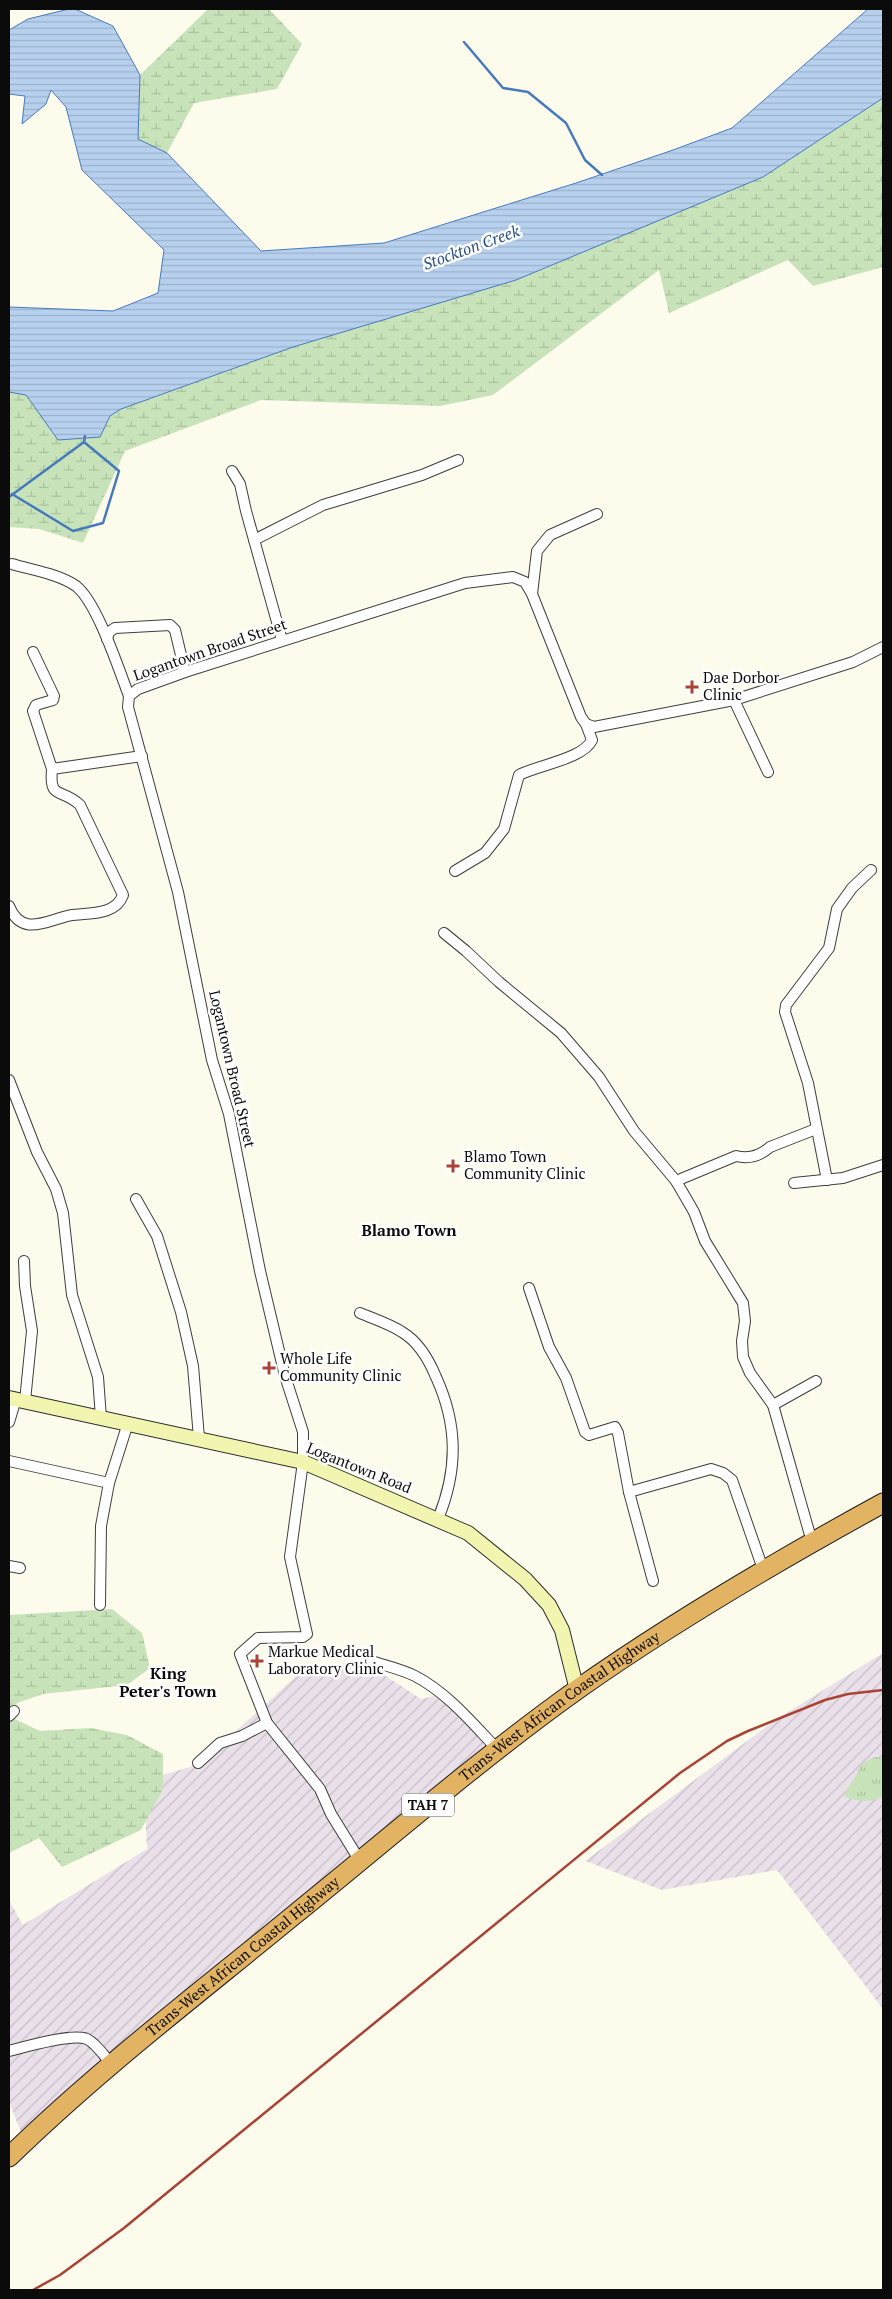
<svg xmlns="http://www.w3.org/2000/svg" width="892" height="2299" viewBox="0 0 892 2299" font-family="'PT Serif',serif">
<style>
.industrial{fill:url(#industrial-furrows)}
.grass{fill:url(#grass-tufts)}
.wetland{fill:url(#wetland-marsh)}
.water{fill:url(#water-rules);stroke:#467abc}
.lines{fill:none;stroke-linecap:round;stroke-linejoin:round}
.stream{stroke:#467abc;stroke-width:2.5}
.street-casing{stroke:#3e3e3e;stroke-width:12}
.secondary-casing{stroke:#2d2d2d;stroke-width:16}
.highway-casing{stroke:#1c1c1c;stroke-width:21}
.street{stroke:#fff;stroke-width:10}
.secondary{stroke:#f1f5af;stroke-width:14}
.highway{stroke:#e3b364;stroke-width:19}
.rail{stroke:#aa4335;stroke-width:2.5}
.poi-dot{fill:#aa4335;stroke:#fff;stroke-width:2}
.labels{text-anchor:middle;stroke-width:5;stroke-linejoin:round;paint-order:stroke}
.shield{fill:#fff;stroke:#545454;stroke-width:1}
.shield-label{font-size:14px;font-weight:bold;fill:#0b0b0b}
.street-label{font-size:15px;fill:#0b0b0b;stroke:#fff}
.poi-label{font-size:15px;fill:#0b0b0b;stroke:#fff;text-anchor:start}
.water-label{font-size:16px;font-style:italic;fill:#244e8d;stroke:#fff}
.neighbourhood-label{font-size:16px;font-weight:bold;fill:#0b0b0b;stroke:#fff}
</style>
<defs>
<pattern id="industrial-furrows" width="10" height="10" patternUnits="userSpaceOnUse" patternTransform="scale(1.25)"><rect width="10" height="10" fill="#e9e0e9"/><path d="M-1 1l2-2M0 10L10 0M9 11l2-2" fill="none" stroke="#c6bfc6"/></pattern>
<pattern id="grass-tufts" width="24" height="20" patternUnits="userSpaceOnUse" patternTransform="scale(1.25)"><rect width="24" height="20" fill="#c8e3ba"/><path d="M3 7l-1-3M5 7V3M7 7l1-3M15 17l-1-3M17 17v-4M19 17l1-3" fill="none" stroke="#aac19f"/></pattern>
<pattern id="wetland-marsh" width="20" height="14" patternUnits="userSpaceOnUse" patternTransform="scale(1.25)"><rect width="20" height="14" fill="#c8e3ba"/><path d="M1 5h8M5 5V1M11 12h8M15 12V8" fill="none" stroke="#aac19f"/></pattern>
<pattern id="water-rules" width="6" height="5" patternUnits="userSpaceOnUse" patternTransform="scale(1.25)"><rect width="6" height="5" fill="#b7d0ee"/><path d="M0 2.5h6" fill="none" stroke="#9cb1cb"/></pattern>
</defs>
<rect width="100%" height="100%" fill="#fdfcec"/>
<!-- industrial -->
<g class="industrial">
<path d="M883,1653V2009L777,1870L662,1890L585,1861L777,1719Z"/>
<path d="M363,1661L421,1699L439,1695L496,1749L26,2145L9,2102V1900L23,1925L147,1849L143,1781L200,1764L305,1668Z"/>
</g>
<!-- grass -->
<path class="grass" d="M875,1757H883V1797C870,1803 857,1802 844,1796C849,1784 857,1776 861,1764Z"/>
<!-- wetland -->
<g class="wetland">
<path d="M208,9H269L302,44L277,89L194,103L167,153L138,139L140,75Z"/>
<path d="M883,98V267L813,286L788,260L669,313L659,270L493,395L440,406L261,400L125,451L83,543L39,529L9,527V392L26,395L58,440L100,437L110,416L121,409L763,177Z"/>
<path d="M112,1609L142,1633L150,1668L127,1685L43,1694L17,1703L13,1718L40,1731L91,1728L127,1735L163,1754V1789L141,1830L62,1867L39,1838L9,1853V1615Z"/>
</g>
<!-- water -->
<path class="water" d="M69,9H75L113,26L140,75L138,139L167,153L261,251L384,243L576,183L673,150L732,128L868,9H883V98L763,177L516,280L293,347L121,409L110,416L100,437L58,440L26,395L9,392V307L113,311L158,293L164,250L82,170L66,107L51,90L46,104L22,124L25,96L9,94V30L28,19Z"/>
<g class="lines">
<!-- stream -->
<g class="stream">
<path d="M464,42L503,88L528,92L566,123L585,160L602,175"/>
<path d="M12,494L73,531L103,523L119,471L84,442"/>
<path d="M9,497L84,442L85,436"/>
</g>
<defs>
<g id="street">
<path d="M232,471L240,484L246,511L282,640"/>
<path d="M254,540L323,505L422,475L458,460"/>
<path d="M12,564C32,570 59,574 76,586C97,602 119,670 129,696"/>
<path d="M532,594L537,551L550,535L597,514"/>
<path d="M107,639L109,632L115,628L170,625L175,630L185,672"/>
<path d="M33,652L54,696L53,700L36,705L33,711L52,769L142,756"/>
<path d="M734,700L768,772"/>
<path d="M455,871L485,853L504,829L519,775C538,765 583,759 592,740L586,724"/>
<path d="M9,906C22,939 49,919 72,915C90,913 116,915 123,895L80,805C61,787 49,801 52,769"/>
<path d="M444,933L466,951L499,982L561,1033L599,1077L634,1131L676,1181L694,1212L705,1241L743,1303L745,1321L742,1341L743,1357L750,1373L773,1405L812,1542"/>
<path d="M9,1080L37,1152L56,1189L63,1213L72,1295L98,1377L101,1418"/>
<path d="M827,1180L808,1083L785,1012L786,1005L829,948L837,909L852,888L871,870"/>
<path d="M676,1181L736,1156C748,1159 760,1156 770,1147L816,1129"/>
<path d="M794,1183L843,1178L883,1165"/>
<path d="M136,1199L157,1236L181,1312L193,1366L199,1438"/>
<path d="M24,1261L25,1286L32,1331L25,1401"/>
<path d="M529,1288L549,1347L566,1378L585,1432L589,1435L615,1427L618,1433L629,1492L653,1581"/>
<path d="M360,1313C374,1319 390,1324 402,1332C419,1342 429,1360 436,1377C458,1425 458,1470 438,1519"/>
<path d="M773,1405L816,1381"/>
<path d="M9,1422L16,1399"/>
<path d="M9,1461L109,1483"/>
<path d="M629,1492L711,1469L723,1473L732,1480L763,1569"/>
<path d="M9,1566L20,1568"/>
<path d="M100,1605L101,1526L109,1483L128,1423"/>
<path d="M371,1661C386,1666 401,1669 415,1676C448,1693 473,1724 498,1750"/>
<path d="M9,1716L14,1711"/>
<path d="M198,1763L220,1743L242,1736L267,1723"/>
<path d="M360,1861L331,1814L320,1789L267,1723L240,1654L258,1638L303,1637L307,1634L290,1557L303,1462V1432L285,1376L260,1271L229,1114L212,1060L178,892L128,707L129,696L138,689L185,672L465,583L513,577L525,582L532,594L581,717L586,724L594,727L734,700L853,662L883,647"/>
<path d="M9,2051C25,2047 72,2033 87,2039C97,2044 105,2057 112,2065"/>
</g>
<path id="secondary" d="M9,1398L303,1462L468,1533L525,1579L549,1605L562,1630L577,1690"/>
<g id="highway">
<path id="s1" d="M9,2157C98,2070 198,1994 294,1915C388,1839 480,1759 578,1689C676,1620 779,1560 883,1503"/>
</g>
</defs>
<!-- street casing -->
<use href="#street" class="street-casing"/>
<!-- secondary casing -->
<use href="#secondary" class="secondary-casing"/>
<!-- highway casing -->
<use href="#highway" class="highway-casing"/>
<!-- street -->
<use href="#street" class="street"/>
<!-- secondary -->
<use href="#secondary" class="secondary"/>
<!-- highway -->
<use href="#highway" class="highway"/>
<!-- rail -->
<path class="rail" d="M33,2290L60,2275L124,2228L680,1773L727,1741L748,1731L825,1700L848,1694L883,1690"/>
</g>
<!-- markers -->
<g class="poi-dot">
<path d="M689.5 679.5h5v5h5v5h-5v5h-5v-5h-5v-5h5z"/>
<path d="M450.5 1158.5h5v5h5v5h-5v5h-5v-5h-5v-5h5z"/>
<path d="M266.5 1360.5h5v5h5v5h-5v5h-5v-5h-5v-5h5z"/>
<path d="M254.5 1653.5h5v5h5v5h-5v5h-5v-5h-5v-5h5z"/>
</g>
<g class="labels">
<!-- shield labels -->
<rect class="shield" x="402" y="1793.5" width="52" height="23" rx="4"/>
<g class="shield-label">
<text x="428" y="1810">TAH 7</text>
</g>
<!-- street labels -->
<g class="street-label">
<text transform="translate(210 650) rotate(-19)" y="5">Logantown Broad Street</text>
<text transform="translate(232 1069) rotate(77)" y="5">Logantown Broad Street</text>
<text transform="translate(359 1468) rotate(22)" y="5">Logantown Road</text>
<text dy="5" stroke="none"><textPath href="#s1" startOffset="712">Trans-West African Coastal Highway</textPath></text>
<text dy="5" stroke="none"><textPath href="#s1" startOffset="308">Trans-West African Coastal Highway</textPath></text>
</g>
<!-- poi labels -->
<g class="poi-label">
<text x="703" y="683">Dae Dorbor<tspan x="703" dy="17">Clinic</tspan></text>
<text x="464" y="1162">Blamo Town<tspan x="464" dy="17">Community Clinic</tspan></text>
<text x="280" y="1364">Whole Life<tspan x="280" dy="17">Community Clinic</tspan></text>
<text x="268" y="1657">Markue Medical<tspan x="268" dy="17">Laboratory Clinic</tspan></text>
</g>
<!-- water labels -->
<g class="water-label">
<text transform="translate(471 247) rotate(-20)" y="6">Stockton Creek</text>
</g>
<!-- neighbourhood labels -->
<g class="neighbourhood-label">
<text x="409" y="1236">Blamo Town</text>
<text x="168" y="1679">King<tspan x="168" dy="18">Peter's Town</tspan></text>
</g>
</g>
<!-- border -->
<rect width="892" height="2299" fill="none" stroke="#0b0b0b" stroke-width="20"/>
</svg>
